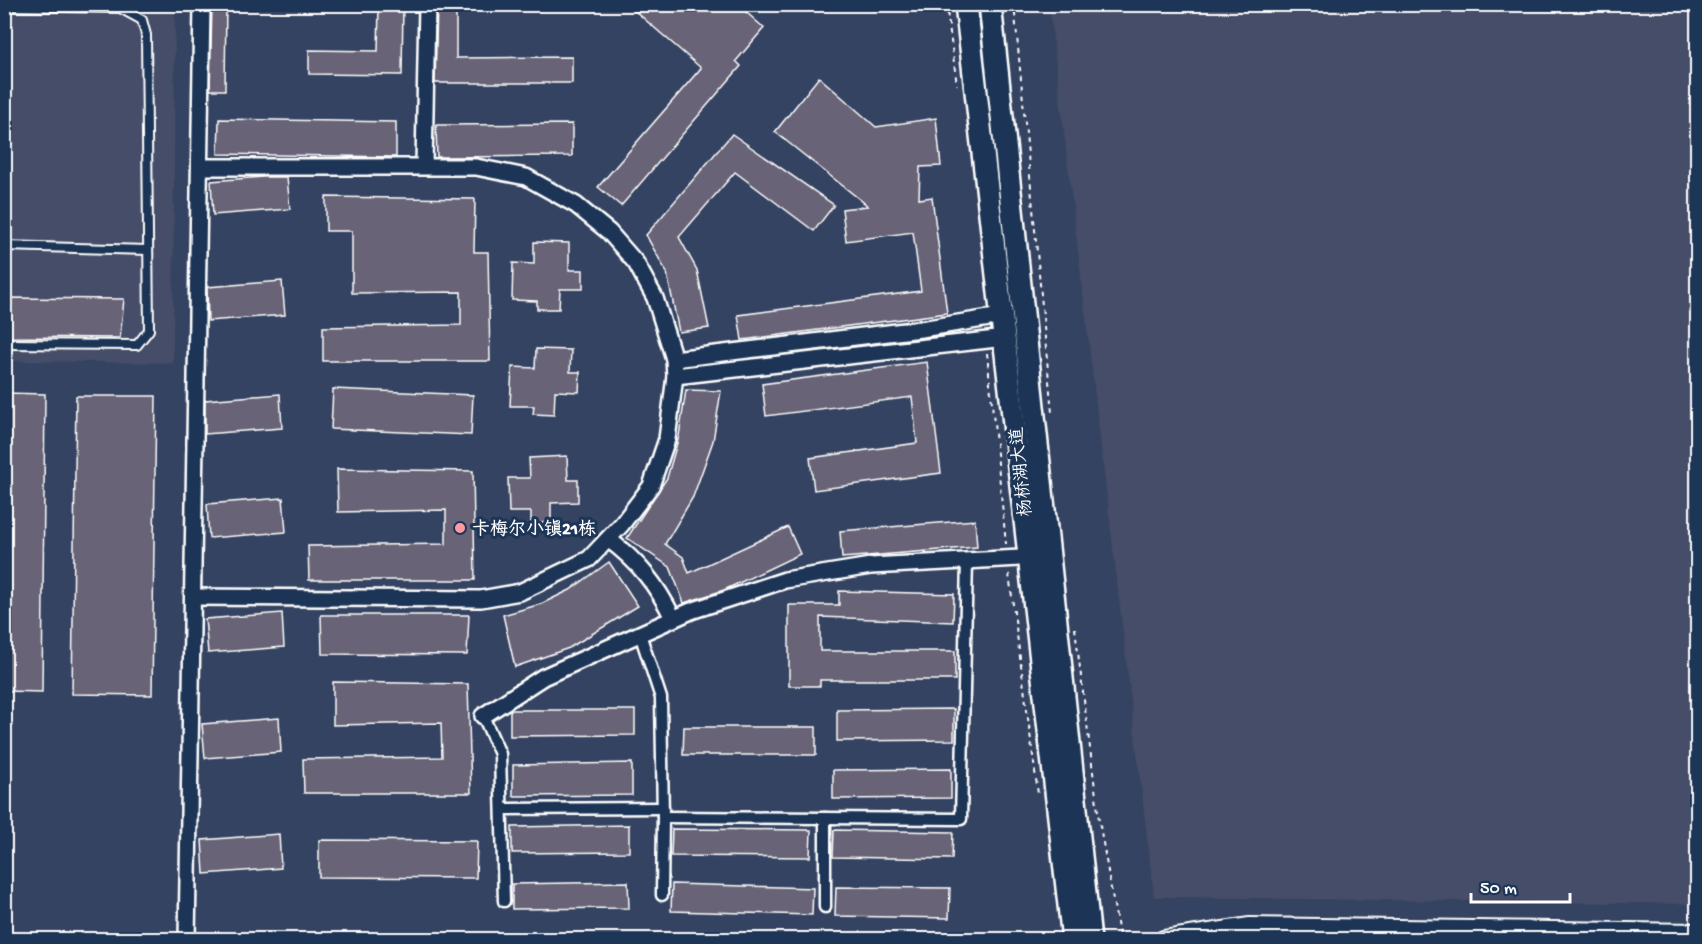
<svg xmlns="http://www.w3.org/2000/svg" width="1702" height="944" viewBox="0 0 1702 944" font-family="'Gochi Hand','LXGW WenKai TC',sans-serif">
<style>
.built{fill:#444d68}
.building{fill:#696477;stroke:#fff;stroke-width:1.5}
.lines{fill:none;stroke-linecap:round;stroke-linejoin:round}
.service-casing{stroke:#fff;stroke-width:12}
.pedestrian-casing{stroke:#fff;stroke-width:15}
.minor-casing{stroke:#fff;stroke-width:20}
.tertiary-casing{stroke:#fff;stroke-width:22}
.secondary-casing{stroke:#fff;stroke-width:26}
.path{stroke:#fff;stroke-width:2;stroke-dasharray:4.5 4.5;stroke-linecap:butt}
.service{stroke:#1d3557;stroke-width:8}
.pedestrian{stroke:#1d3557;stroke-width:10}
.minor{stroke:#1d3557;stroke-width:15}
.tertiary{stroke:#1d3557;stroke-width:18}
.secondary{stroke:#1d3557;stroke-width:21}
.poi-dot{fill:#ff9aa2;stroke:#1d3557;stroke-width:2}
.labels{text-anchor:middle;stroke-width:6;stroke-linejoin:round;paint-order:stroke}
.street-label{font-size:18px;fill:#fff;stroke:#1d3557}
.poi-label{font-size:18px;font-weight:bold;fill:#fff;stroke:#1d3557;text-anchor:start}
</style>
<rect width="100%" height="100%" fill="#344361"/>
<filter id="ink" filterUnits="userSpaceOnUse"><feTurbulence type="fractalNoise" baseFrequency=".0167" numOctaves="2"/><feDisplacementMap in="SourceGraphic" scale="12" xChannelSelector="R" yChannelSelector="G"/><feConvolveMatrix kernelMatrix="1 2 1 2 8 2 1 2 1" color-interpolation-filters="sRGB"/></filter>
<g filter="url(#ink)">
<!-- built -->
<g class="built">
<path d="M5,5H175L173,363L5,361Z"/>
<path d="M1049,5H1697V904L1154,897Z"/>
</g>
<!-- building -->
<g class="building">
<path d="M212,4H226L225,90H210Z"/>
<path d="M379,4H403L402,75L309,74V50L378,51Z"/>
<path d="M437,4H456V58L572,57V83H435Z"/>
<path d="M627,4H737L764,28L736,61L741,66L621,206L598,187L701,68Z"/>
<path d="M819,77L876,127L936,118L941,166L920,167L919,199L932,197L947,313L742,340L738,315L921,291L913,232L846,241L842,209L868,206L775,132Z"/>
<path d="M219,119L396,122V157L218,154Z"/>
<path d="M572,124V156L437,157L436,125Z"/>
<path d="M732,134L834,205L814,231L735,172L679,237L697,270L709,328L679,332L667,273L646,235Z"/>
<path d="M263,177H287L290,209L213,215L211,181Z"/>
<path d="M326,197L475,199L474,252H488L490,361H323V327L461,325V292L352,293V231H326Z"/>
<path d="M534,242L569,243V270H583V289H560L559,309H537V301L512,300L513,263L534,264Z"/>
<path d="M282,281L285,315L208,321L207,287Z"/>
<path d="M4,298L124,299L120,338L4,337Z"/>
<path d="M536,349L571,350L570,372H580L579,392L555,391L554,415L533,414L534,406H510L512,367L535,368Z"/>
<path d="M927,362L941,473L814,490L810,458L917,443L912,397L766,416L762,384Z"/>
<path d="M333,389L473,395L471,435L331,429Z"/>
<path d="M686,390L721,391L713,441L693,497L665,544L683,557L689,573L788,527L800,554L724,590L684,603L670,567L627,538L667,478L679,436Z"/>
<path d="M4,393L45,394L42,692L4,691Z"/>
<path d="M280,394L282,428L205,434V400Z"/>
<path d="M76,396H156L152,695L72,694Z"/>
<path d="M567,456L568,480H578V502L551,503V523H531V512H509L508,478H530L529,458Z"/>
<path d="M337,469L473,471L475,580H309L308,546L446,544V510L338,512Z"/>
<path d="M283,498L286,532L209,538L207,504Z"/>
<path d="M975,520L977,547L842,558L840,531Z"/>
<path d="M609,562L638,606L569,648L515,667L503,615L541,604L570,590Z"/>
<path d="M839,591L954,594L953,622L820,617V651H955V680H820V686H789V605H839Z"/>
<path d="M282,613L284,647L208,653L205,619Z"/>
<path d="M321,615H469L467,655L322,654Z"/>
<path d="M333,682L468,684L471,793H304L303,759L442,757L441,723L333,725Z"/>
<path d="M954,709V740L837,741V710Z"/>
<path d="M510,710H635V735L510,736Z"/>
<path d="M279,718L281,752L205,758L202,724Z"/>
<path d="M684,727H816V755H683Z"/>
<path d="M632,763V795L513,796V765Z"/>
<path d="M951,769V798L833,799V770Z"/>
<path d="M629,825V852L512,853V827Z"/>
<path d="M672,829L811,830L810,857L671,856Z"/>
<path d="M834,830L953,832L952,859L833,857Z"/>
<path d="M279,834L281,868L204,874L202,840Z"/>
<path d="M319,840L477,841L476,878L319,877Z"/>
<path d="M628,882L629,908L512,909V884Z"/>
<path d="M672,884L813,888L812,915L671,911Z"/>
<path d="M836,887L950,888L949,918L835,916Z"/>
</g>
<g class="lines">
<defs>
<g id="service">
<path d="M4,6L120,8L142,20L146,35L149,330L137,345L4,344"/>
<path d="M4,246L148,250"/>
</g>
<g id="pedestrian">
<path d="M640,634L661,698L663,817L662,895"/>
<path d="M483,716L500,754L504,901"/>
<path d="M502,809L663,808"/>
<path d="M663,817L961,819L967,561"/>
<path d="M825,907V818"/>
</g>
<g id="minor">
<path d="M424,166L427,4"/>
<path d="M674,359L921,329L1002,316"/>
<path d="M675,376L1005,338"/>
<path d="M608,539C638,561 657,585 673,618"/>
<path d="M193,597L481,599L520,592L589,559L622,524L651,486L667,439L675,376L674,359L655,298L636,263L609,232L576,205L526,177L476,167H200"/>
<path d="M483,716L543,677L691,611L785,580L871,566L1039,557"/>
<path d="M187,940L202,4"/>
</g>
<path id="tertiary" d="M1164,940L1250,927L1698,933"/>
<g id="secondary">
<path d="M966,4L1073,940"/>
<path d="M990,4L1090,940"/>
</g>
</defs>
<!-- service casing -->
<use href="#service" class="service-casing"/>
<!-- pedestrian casing -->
<use href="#pedestrian" class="pedestrian-casing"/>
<!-- minor casing -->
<use href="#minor" class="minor-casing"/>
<!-- tertiary casing -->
<use href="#tertiary" class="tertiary-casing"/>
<!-- secondary casing -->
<use href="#secondary" class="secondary-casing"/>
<!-- path -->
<g class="path">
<path d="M946,4L957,85"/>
<path d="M1014,4L1052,413"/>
<path d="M987,353L1006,544"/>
<path d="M1009,574L1038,794"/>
<path d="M1075,628L1099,820L1120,940"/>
</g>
<!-- service -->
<use href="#service" class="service"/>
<!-- pedestrian -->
<use href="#pedestrian" class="pedestrian"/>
<!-- minor -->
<use href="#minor" class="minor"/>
<!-- tertiary -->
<use href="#tertiary" class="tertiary"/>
<!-- secondary -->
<use href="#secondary" class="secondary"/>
</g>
</g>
<!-- markers -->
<circle class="poi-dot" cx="460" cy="528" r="6"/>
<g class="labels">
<!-- street labels -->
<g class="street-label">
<text transform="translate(1020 472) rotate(-96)" y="6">杨桥湖大道</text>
</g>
<!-- poi labels -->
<g class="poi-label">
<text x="472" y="534">卡梅尔小镇21栋</text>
</g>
</g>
<!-- margin -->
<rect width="1702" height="944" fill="none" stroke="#1d3557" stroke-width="24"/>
<rect x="12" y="12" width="1678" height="920" fill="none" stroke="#fff" stroke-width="2" filter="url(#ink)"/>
<!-- scale -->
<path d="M1471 893v9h99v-9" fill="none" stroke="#ffffff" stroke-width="3"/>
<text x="1480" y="893" font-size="18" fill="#ffffff" stroke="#1d3557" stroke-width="4.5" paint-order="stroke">50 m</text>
</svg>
